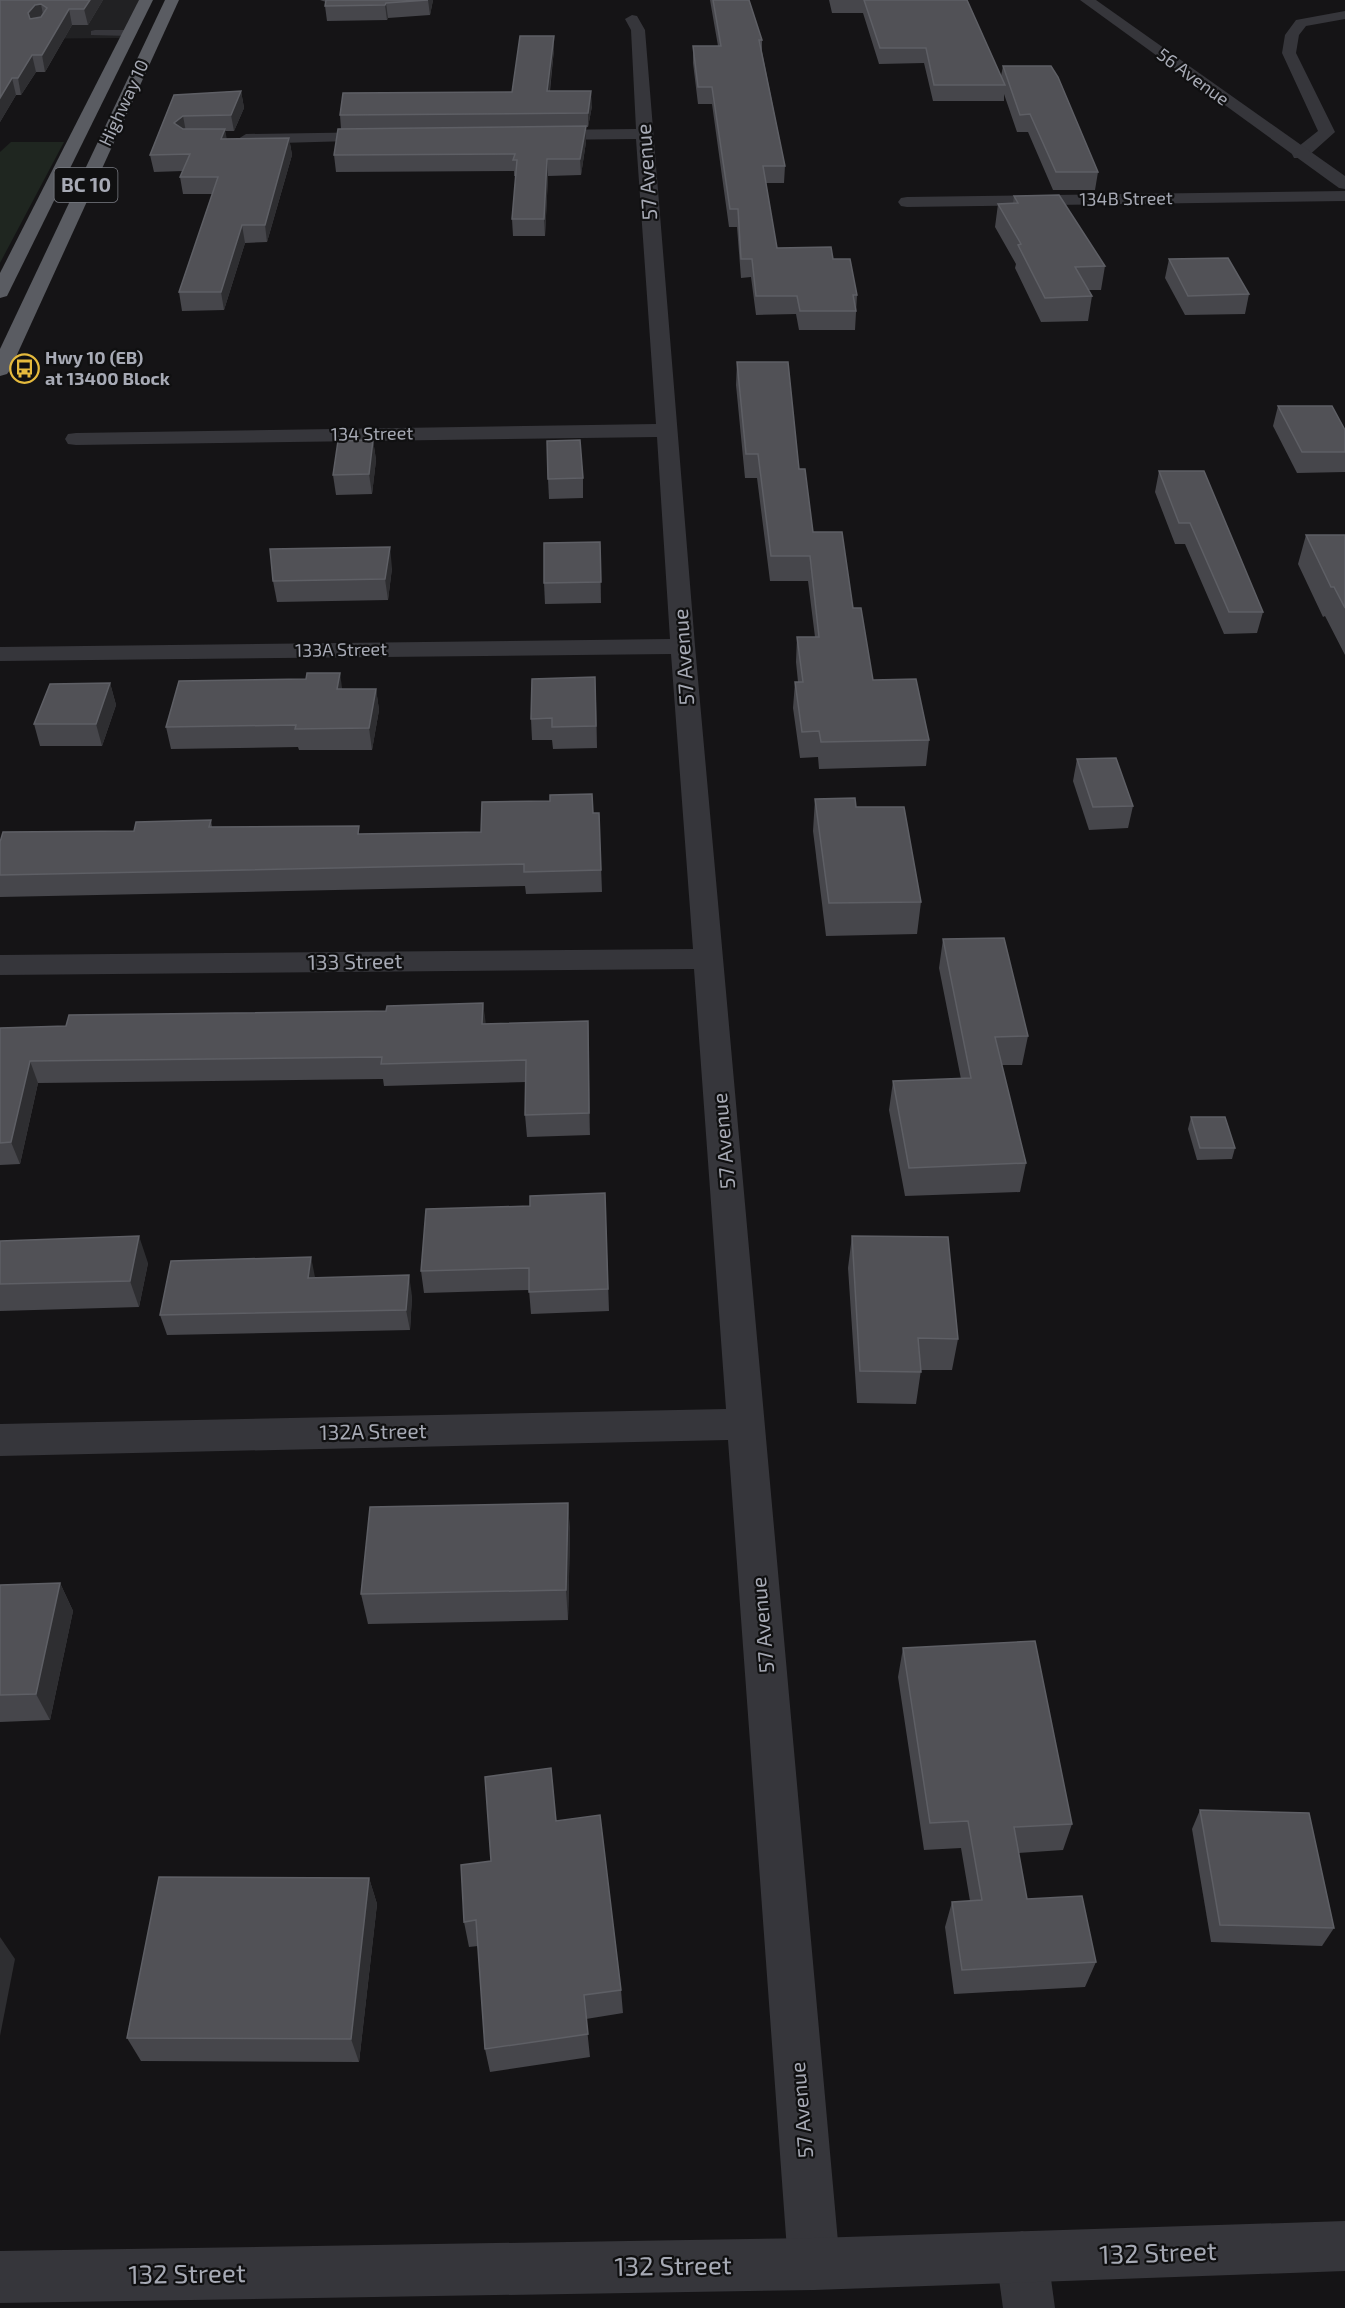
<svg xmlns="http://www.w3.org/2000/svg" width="1345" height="2308" viewBox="0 0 1345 2308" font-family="'Exo 2',sans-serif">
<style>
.built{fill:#212123}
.green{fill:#1f2620}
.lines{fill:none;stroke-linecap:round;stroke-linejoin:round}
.service{fill:#36363b;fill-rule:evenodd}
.minor{fill:#36363b;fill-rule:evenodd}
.tertiary{fill:#36363b;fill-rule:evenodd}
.trunk{fill:#5a5c62;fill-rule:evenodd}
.wall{fill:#46464b}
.shaded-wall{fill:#2e2e31}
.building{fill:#515156;stroke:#5e5f65;stroke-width:1.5;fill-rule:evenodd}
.labels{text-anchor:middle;stroke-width:4.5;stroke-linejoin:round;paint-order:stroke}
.far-street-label{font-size:18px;fill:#a7aab5;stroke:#101011}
.far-poi-label{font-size:18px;font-weight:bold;fill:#a7aab5;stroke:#101011;text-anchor:start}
.shield{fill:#101011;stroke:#7a7c84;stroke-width:1.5}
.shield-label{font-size:20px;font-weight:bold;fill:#a7aab5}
.street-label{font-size:21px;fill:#a7aab5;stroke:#101011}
.near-street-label{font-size:26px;fill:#a7aab5;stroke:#101011}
</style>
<rect width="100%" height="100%" fill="#151416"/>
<!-- built -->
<path class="built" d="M6,0H141L122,38L0,39V8Z"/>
<!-- green -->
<path class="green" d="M11,142H64L0,263V152Z"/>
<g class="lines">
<!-- service -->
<path class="service" d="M95,30H130L135,33L130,36L91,35V31Z"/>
<!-- minor -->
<g class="minor">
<path d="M1345,11V19L1306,26L1299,35L1296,53L1335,132L1306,158H1294L1292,154L1294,150L1318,131L1282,53L1285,35L1296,20Z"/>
<path d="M632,15L637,16L645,30L695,646L840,2264L832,2282L814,2290L796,2282L788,2264L728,1440L0,1456V1424L726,1409L694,969L0,975V955L693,949L671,654L0,661V647L670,639L657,437L76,445L68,444L65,439L68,434L76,433L656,424L636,139L543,140L535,135L543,130L636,129L631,30L625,19Z"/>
<path d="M380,132L386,134L388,137L386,140L246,144L238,139L246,134Z"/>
<path d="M1345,191V201L907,207L901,206L898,202L901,198L907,197Z"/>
<path d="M1022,2231L1040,2239L1048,2257L1055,2308H1003L996,2257L1004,2239Z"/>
</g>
<!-- tertiary -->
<g class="tertiary">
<path d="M1080,0H1096L1345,176V189L1339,188Z"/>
<path d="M1345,2221V2271L814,2290L0,2303V2251L814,2238Z"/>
</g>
<!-- trunk -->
<g class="trunk">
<path d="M139,0H153L9,292L7,296L0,298V273Z"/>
<path d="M165,0H179L10,370L7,374L0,376V349Z"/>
</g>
</g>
<!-- wall -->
<g class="wall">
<path d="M0,0H103L88,25H72L45,72H36L21,95H16L0,122Z"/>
<path d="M320,0H433L430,15L388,18L387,20L327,21L325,6L326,2Z"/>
<path d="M710,0H749L762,40V52L785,166L784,183H766L777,248L833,259L857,295L855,330H799L796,314L756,315L751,277L741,278L737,227H729L712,104H698L693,63V46H718Z"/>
<path d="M829,0H967L1001,76L1003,66L1098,172L1095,190H1053L1028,132H1017L1004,94V101H933L924,63L879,64L863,13H832Z"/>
<path d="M554,49L550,91L592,106L588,127H586V142L581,175L548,176L545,236H513L512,219L516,176H514V171L336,172L334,155L341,129L340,115L512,92Z"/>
<path d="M241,91L244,108L234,131H225L226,139L289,138L292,155L267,242L245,243L224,310L182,311L179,292L213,194H183L180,177L183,171L154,172L150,155L174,95Z"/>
<path d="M1014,196L1105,266L1101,290H1088L1092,296L1088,321L1041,322L1015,268L1016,264L995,227L998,204L1013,203Z"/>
<path d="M1169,259L1249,294L1245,314L1185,315L1165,278Z"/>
<path d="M737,362L799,469L813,532L853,608L873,680L929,740L926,766L819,769L818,757L800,758L793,708L795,682H798L796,662L797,637H815L808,581H770L757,478H745L736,385Z"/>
<path d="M1278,406L1345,430V472L1297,473L1273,426Z"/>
<path d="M373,440L376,460L372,494L336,495L333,475Z"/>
<path d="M1159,471L1263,612L1257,633L1224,634L1185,544H1175L1155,492Z"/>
<path d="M583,478V498L549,499L548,479Z"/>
<path d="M1306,535H1345V655L1325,616L1323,617L1298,564Z"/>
<path d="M600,542L601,603L545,604L544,583Z"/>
<path d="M392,568L388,600L277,602L273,581Z"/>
<path d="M110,683L116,705L102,746H40L34,724Z"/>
<path d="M342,689H376L379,710L372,750H299L298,747L171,749L166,727Z"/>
<path d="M596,699L597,748L553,749L552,740H532L531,719Z"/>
<path d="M1077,759L1133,806L1128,828L1089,830L1073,781Z"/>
<path d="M815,799L856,807L921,902L917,934L826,936L813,831Z"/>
<path d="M593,813H599L602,892L526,894L525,886L0,897V842L134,831L211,820L212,827L360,834L481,832Z"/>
<path d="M943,939L1028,1036L1022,1065H1002L1026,1163L1020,1192L905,1196L889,1110L893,1081L961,1079L939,968Z"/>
<path d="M483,1003L485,1024L588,1021L590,1135L527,1137L525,1115L526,1082L384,1086L383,1079L38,1083L20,1164L0,1165V1028L66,1026L386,1011Z"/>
<path d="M1191,1117L1235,1148L1232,1159L1197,1160L1188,1129Z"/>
<path d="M605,1193L609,1311L531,1314L529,1290L424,1293L421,1271L530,1206Z"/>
<path d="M852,1236L958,1339L952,1370H921L916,1404L857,1403L848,1268Z"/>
<path d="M0,1241L148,1263L139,1307L0,1311Z"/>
<path d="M315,1278L412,1296L410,1330L167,1335L160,1315Z"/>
<path d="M568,1503L570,1533L568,1620L368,1624L361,1594Z"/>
<path d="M60,1583L73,1611L50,1720L0,1722V1585Z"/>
<path d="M903,1648L1072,1824L1063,1850L1018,1853L1027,1899L1096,1962L1085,1987L954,1994L945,1927L952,1902L970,1901L961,1848L924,1850L898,1677Z"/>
<path d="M1200,1810L1334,1928L1322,1946L1211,1942L1192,1829Z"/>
<path d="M557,1821L621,1990L623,2013L586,2019L590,2057L490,2072L485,2049L478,1946L469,1947L464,1922L491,1861Z"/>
<path d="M369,1878L377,1904L359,2062L141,2061L127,2038Z"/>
</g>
<!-- shaded-wall -->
<g class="shaded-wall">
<path d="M90,0H103L88,25L84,9Z"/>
<path d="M428,0H433L430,15Z"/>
<path d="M386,3L388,18L387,20L385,5Z"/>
<path d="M41,4L44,20L32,30L28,13L35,5Z"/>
<path d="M69,9L72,25L45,72L42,55Z"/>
<path d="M554,36V49L548,105L547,91Z"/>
<path d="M32,55L36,72L21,95L18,78Z"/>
<path d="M12,78L16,95L0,122V98Z"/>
<path d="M241,91L244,108L234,131L231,115Z"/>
<path d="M591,91L592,106L588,127V113Z"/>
<path d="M183,116L186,132L174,123Z"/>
<path d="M586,126V142L581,175L580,159Z"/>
<path d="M225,129L228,146L221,139Z"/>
<path d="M289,138L292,155L267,242L265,225Z"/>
<path d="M547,159L548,176L545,236L544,219Z"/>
<path d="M242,225L245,243L224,310L221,292Z"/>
<path d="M373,440L376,460L372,494L369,474Z"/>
<path d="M390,547L392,568L388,600L385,579Z"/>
<path d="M340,673L343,695L337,689Z"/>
<path d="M110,683L116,705L102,746L96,724Z"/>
<path d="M376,689L379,710L372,750L369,728Z"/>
<path d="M483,1003L486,1025L482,1024Z"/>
<path d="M588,1021L589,1043L590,1135L589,1113Z"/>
<path d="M30,1061L38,1083L20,1164L11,1142Z"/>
<path d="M139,1236L148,1263L139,1307L130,1281Z"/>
<path d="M311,1257L315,1277L308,1278Z"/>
<path d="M409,1275L412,1296L410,1330L406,1310Z"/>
<path d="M568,1503L570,1533L568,1620L566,1590Z"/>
<path d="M60,1583L73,1611L50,1720L36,1694Z"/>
<path d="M369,1878L377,1904L359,2062L351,2039Z"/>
<path d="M0,1937L15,1959L0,2036Z"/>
</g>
<!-- building -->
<g class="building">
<path d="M0,0H90L84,9H69L42,55H32L18,78H12L0,98ZM41,4L47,8L41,17L30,19L28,13L35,5Z"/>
<path d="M326,0H428L386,3L385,5L325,6Z"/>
<path d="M713,0H749L762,40H759L785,166H763L777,248L831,247L833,259H850L857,295H853L856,311H800L797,296H756L752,259H741L738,209H730L712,87H698L693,46H721Z"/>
<path d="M864,0H967L1005,85H934L926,48H880Z"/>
<path d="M520,36H554L547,91H591L588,113L340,115L343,93L512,92Z"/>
<path d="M1003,66H1051L1058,77L1098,172H1056L1030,114L1020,115Z"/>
<path d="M241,91L231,115L183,116L174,123L183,129H225L221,139L289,138L265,225H242L221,292H179L218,177H180L190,154L150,155L174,95Z"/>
<path d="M586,126L580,159H547L544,219H512L517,160H513L515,154L334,155L338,129Z"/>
<path d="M1059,195L1105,266L1075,267L1092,296L1045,298L1018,245L1021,244L998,204L1018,203L1014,196Z"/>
<path d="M1228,258L1249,294L1188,296L1169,259Z"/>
<path d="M737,362H788L799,469H805L813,532H842L853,608H861L873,680L916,679L929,740L821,742L819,731L802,732L795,682H803L797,637H819L810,556H771L758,454H746Z"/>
<path d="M1278,406H1332L1345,430V452H1302Z"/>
<path d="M373,440L369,474L333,475L338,441Z"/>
<path d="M580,440L583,478L548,479L547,441Z"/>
<path d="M1159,471H1204L1263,612H1229L1190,523H1179Z"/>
<path d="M1306,535H1345V608L1334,587H1331Z"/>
<path d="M600,542L601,582L544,583V543Z"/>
<path d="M390,547L385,579L273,581L270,549Z"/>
<path d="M307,673H340L337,689H376L369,728L295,729L296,725L166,727L179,681L306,679Z"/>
<path d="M595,677L596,726L552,727V718L531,719L532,679Z"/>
<path d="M110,683L96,724H34L50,684Z"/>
<path d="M1116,758L1133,806L1093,807L1077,759Z"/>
<path d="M592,794L593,813H599L601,870L524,872V864L0,875V842L3,832L134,831L136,822L211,820L209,827L359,826L358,834L481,832L482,802L550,801V795Z"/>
<path d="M855,798L856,807H904L921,902L829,903L815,799Z"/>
<path d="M1004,938L1028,1036L995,1037L1026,1163L909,1168L893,1081L971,1078L943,939Z"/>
<path d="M483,1003L482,1024L588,1021L589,1113L525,1115L526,1060L381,1064L382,1057L30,1061L11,1142L0,1143V1028L66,1026L69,1015L386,1011L387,1006Z"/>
<path d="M1191,1117H1225L1235,1148H1200Z"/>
<path d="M605,1193L608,1289L529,1292V1268L421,1271L426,1209L530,1206V1196Z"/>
<path d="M139,1236L130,1281L0,1284V1241Z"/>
<path d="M852,1236L948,1237L958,1339L918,1338L921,1372L860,1371Z"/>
<path d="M311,1257L308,1278L409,1275L406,1310L160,1315L171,1261Z"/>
<path d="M568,1503L566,1590L361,1594L370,1507Z"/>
<path d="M60,1583L36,1694L0,1695V1585Z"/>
<path d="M1035,1641L1072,1824L1014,1827L1027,1899L1082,1896L1096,1962L962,1970L952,1902L982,1900L968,1821L930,1823L903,1648Z"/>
<path d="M551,1768L556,1821L600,1815L621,1990L584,1995L588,2034L485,2049L476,1920L464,1922L461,1865L491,1861L485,1777Z"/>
<path d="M1200,1810L1309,1813L1334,1928L1220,1925Z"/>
<path d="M159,1877L369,1878L351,2039L127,2038Z"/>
</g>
<!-- icons -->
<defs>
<symbol id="bus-ring" viewBox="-11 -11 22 22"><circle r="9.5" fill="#101011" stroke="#e5ba3d" stroke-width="1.5"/><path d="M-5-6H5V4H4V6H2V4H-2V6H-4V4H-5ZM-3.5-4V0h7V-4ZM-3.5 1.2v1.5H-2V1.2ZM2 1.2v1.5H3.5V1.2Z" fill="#e5ba3d"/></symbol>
</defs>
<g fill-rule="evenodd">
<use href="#bus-ring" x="8" y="352" width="33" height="33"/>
</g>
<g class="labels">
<!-- far-street labels -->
<g class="far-street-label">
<text transform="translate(1193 77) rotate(36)" y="6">56 Avenue</text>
<text transform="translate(124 103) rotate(-65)" y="6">Highway 10</text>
<text transform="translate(1126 199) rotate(-1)" y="6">134B Street</text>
<text transform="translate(372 434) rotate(-1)" y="6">134 Street</text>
<text transform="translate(341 650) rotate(-1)" y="6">133A Street</text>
</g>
<!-- far-poi labels -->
<g class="far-poi-label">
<text x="45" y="364">Hwy 10 (EB)<tspan x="45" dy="21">at 13400 Block</tspan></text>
</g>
<!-- shield labels -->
<rect class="shield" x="54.5" y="168" width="63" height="34" rx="4.5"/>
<g class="shield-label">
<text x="86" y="192">BC 10</text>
</g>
<!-- street labels -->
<g class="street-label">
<text transform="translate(647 172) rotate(-94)" y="7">57 Avenue</text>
<text transform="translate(684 657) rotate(-94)" y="7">57 Avenue</text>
<text transform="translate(355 962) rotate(-1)" y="7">133 Street</text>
<text transform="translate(724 1141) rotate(-95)" y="7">57 Avenue</text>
<text transform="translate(373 1432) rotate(-1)" y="7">132A Street</text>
<text transform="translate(763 1625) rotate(-95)" y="7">57 Avenue</text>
<text transform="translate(802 2110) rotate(-95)" y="7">57 Avenue</text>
</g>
<!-- near-street labels -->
<g class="near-street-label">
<text transform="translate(1158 2253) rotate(-2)" y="9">132 Street</text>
<text transform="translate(673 2266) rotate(-1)" y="9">132 Street</text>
<text transform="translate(187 2274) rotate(-1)" y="9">132 Street</text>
</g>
</g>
</svg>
